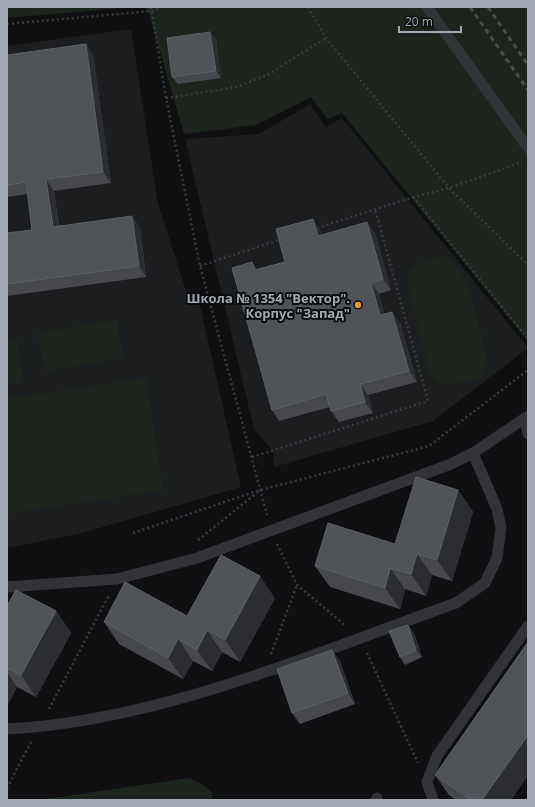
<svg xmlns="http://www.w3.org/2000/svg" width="535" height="807" viewBox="0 0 535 807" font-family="'Open Sans',sans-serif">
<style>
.built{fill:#1c1d1f}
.green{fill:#1d241d}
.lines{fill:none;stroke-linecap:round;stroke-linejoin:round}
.path{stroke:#383a3d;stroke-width:2.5;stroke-dasharray:2 3;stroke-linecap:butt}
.service{stroke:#323336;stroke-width:11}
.rail{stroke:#494b4f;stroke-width:3;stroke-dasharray:5 4;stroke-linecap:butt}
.wall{fill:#46484d}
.shaded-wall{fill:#2c2d31}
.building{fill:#505358;stroke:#5d6066}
.poi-dot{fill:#e69634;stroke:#0b0c0d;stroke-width:1.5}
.labels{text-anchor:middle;stroke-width:4;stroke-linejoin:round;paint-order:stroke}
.poi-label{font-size:13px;font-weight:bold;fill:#a2a9b2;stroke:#0b0c0d;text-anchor:end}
</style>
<rect width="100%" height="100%" fill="#101012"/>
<!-- built -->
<g class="built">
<path d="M131,29L158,204L189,300L199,301L241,487L82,533L7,548V46Z"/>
<path d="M310,104L326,127L342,118L528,348L433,421L274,467L273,451L254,429L185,139L259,134Z"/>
</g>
<!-- green -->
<g class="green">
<path d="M7,7H135L7,18Z"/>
<path d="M147,7H528V341L342,113L327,119L311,97L256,125L184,134Z"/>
<path d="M447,256C474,281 478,327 488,362L478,379L447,385L436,382L429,372L407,284L410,270L420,263Z"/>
<path d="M117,320L123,358L45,371L38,333Z"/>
<path d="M17,340L23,382L7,384V342Z"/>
<path d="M146,378L163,490L7,514V399Z"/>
<path d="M189,778L202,784L212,792V800H39Z"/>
</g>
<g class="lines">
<!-- path -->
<g class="path">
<path d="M147,7L151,11"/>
<path d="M151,7L166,98L200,266L267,515"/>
<path d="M308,7L326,38L449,188L528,265"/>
<path d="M7,24L152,11L162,7"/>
<path d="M166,98L237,87L269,74L326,38"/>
<path d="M413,197L528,339"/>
<path d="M317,228L407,199L449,188L522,162"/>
<path d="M200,266L282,239"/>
<path d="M252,457L428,401L375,209"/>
<path d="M133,533L260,490L429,446L528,370"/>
<path d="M198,540L258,492"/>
<path d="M277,544L297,585L346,626"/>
<path d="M367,653L418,763"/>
<path d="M271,654L297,585"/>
<path d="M49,709L109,595"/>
<path d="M7,788L31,742"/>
</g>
<!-- service -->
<g class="service">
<path d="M427,7L528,148"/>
<path d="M525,418L528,434"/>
<path d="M7,587L117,579L197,558L451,464L473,453L528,416"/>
<path d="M7,729C159,721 313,654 456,603L485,583L497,558L501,528L497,509L473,453"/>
<path d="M376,800L377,798"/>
<path d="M433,800L427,782L437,756L528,626"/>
</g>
<!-- rail -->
<g class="rail">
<path d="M470,7L528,90"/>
<path d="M488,7L528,65"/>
</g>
</g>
<!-- wall -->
<g class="wall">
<path d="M210,32L216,39L221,78L178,84L172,77Z"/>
<path d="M86,44L93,55L111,183L54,191L59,226L140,227L146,277L7,296V233L32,230L28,194L7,197V55Z"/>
<path d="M313,219L320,230L322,235L375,233L391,290L379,294L384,314L400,323L417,382L368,395L373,413L339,422L331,411L330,407L279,421L272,410L252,262L257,269L285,262Z"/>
<path d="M458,490L473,512L452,581L432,575L426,596L405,589L400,609L330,587L315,566L395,544Z"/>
<path d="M275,598L240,662L222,652L212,671L193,661L183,679L119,644L104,622L187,616Z"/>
<path d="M7,606L56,611L71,633L36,697L17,687L7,706Z"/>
<path d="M414,633L422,657L405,665L400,657Z"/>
<path d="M528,642V775L511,800H456L449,795L435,775Z"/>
<path d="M340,661L355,704L300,724L292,713Z"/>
</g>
<!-- shaded-wall -->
<g class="shaded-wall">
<path d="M210,32L216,39L221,78L216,71Z"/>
<path d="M86,44L93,55L111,183L103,172Z"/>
<path d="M46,179L54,191L60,238L53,227Z"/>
<path d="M132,216L140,227L146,277L139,266Z"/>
<path d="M313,219L320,230L325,247L318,236Z"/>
<path d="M367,222L375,233L391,290L383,279Z"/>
<path d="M252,262L260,273L255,270Z"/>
<path d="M371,283L379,294L388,326L380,315Z"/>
<path d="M392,312L400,323L417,382L409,371Z"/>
<path d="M360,384L368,395L373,413L365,402Z"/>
<path d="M458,490L473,512L452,581L437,560Z"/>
<path d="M417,554L432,575L426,596L411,574Z"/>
<path d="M390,568L405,589L400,609L385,588Z"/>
<path d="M260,576L275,598L240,662L225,640Z"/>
<path d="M56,611L71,633L36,697L21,675Z"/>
<path d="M408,625L414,633L422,657L416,650Z"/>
<path d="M207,630L222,652L212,671L197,650Z"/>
<path d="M178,639L193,661L183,679L168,658Z"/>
<path d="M332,650L340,661L355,704L348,693Z"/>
<path d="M7,672L17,687L7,706Z"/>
<path d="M528,735V775L511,800H482Z"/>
</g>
<!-- building -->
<g class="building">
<path d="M210,32L216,71L172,77L167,38Z"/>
<path d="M86,44L103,172L46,179L53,227L132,216L139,266L7,284V233L32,230L26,182L7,185V55Z"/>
<path d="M313,219L318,236L367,222L383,279L371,283L380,315L392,312L409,371L360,384L365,402L331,411L326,394L272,410L232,268L252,262L255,270L285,262L276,229Z"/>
<path d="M416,477L458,490L437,560L417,554L411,574L390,568L385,588L315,566L328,523L395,544Z"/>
<path d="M221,555L260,576L225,640L207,630L197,650L178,639L168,658L104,622L125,582L187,616Z"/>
<path d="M16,590L56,611L21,675L7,668V606Z"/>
<path d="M408,625L416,650L400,657L389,631Z"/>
<path d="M528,642V735L482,800H471L435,775Z"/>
<path d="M332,650L348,693L292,713L277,669Z"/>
</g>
<!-- markers -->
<circle class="poi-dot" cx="358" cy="305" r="4"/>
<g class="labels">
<!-- poi labels -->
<g class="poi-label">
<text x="350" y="303">Школа № 1354 "Вектор".<tspan x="350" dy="15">Корпус "Запад"</tspan></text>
</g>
</g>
<!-- border -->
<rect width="535" height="807" fill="none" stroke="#a2a9b2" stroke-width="16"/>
<!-- scale -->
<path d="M399 26v6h62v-6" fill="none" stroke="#a2a9b2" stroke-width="2"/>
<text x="405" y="26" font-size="12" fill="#a2a9b2" stroke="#0b0c0d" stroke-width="3" paint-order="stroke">20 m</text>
</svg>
